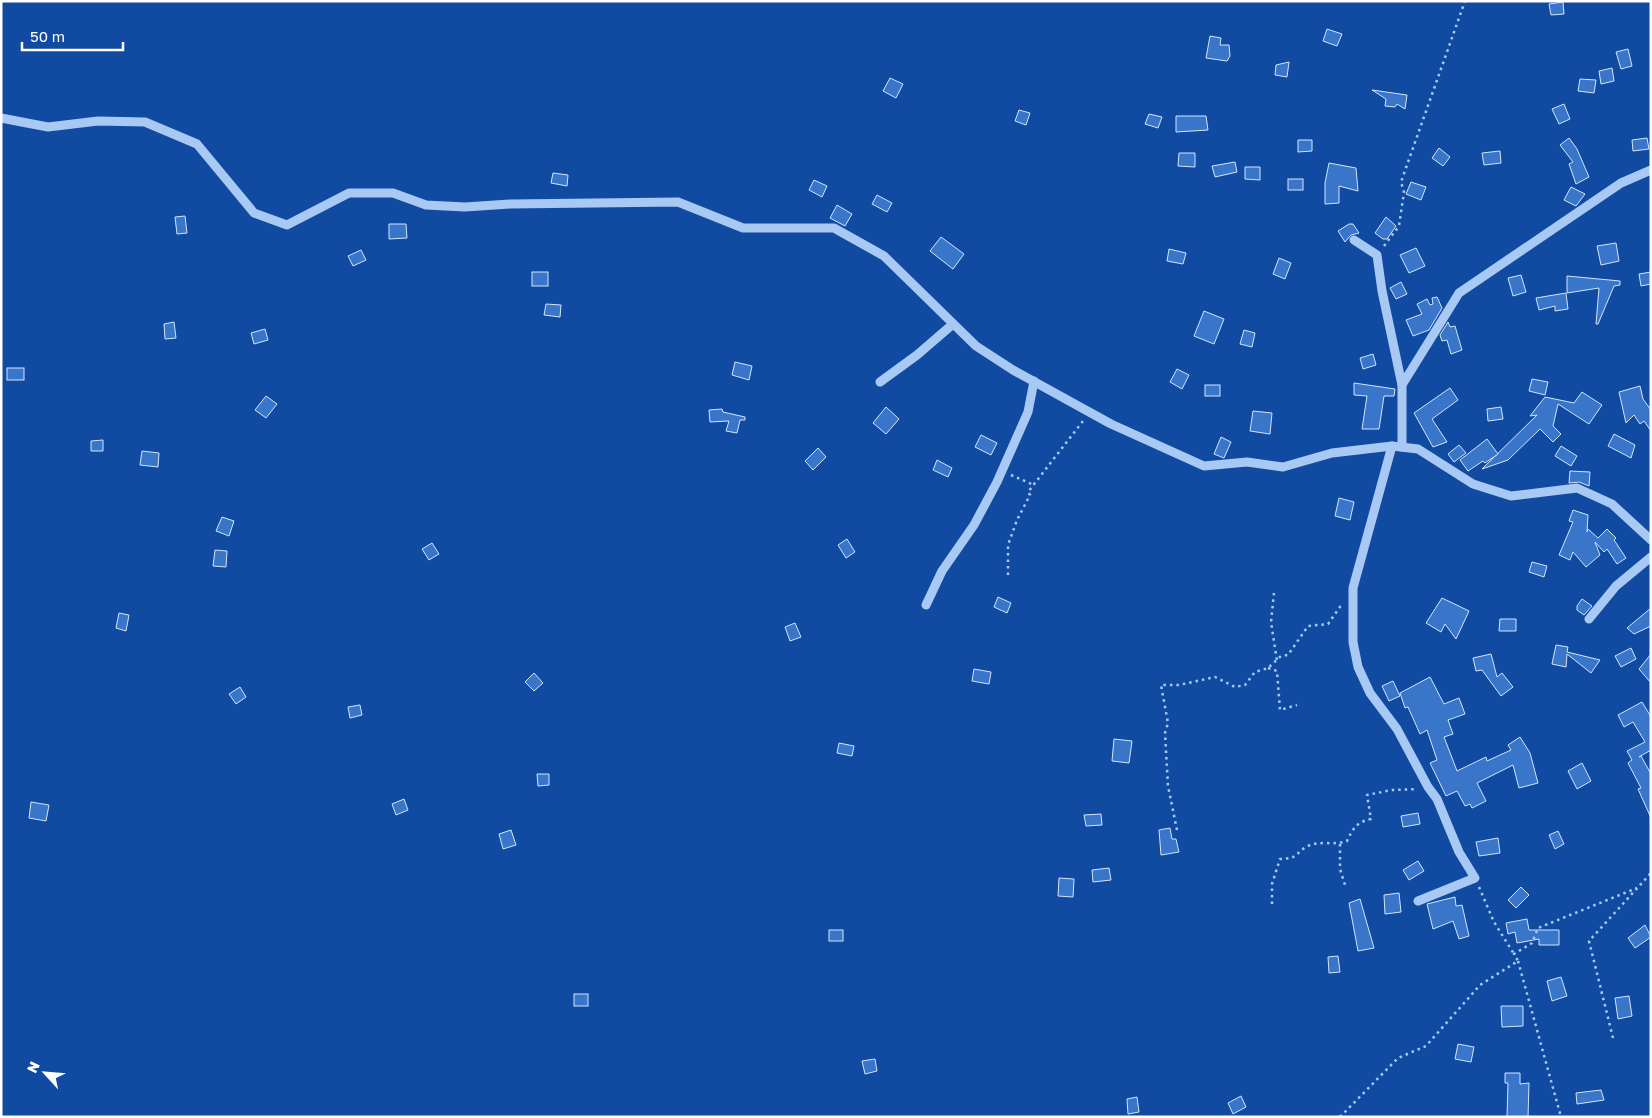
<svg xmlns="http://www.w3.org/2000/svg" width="1652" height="1118" viewBox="0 0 1652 1118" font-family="'Golos Text',sans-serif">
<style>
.building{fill:#3975c8;stroke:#d3e5fe}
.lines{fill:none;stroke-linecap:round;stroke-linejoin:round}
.path{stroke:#a9c9f5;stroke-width:2.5;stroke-dasharray:2.5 4;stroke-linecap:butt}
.minor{stroke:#a9c9f5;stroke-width:9}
</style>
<rect width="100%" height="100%" fill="#114ba1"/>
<!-- building -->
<g class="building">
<path d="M1563,2L1564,14L1551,15L1549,4Z"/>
<path d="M1327,29L1342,34L1337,46L1323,41Z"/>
<path d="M1210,36L1221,38L1220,45H1229L1230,56L1227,61L1206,58Z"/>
<path d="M1628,49L1632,66L1621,69L1616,52Z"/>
<path d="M1289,62L1287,77L1275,75L1276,65Z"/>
<path d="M1612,68L1614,81L1601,84L1599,71Z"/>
<path d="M890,78L903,84L896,98L883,91Z"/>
<path d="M1580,79L1596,80L1594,93L1578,91Z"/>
<path d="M1372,90L1407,95L1405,109L1397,104L1395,107L1385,106L1386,99Z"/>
<path d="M1564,104L1570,119L1559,124L1552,109Z"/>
<path d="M1019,110L1030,113L1026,125L1015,121Z"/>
<path d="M1149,114L1162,117L1158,128L1145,124Z"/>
<path d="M1176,116H1206L1208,130L1176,132Z"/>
<path d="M1569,138L1577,149L1589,177L1576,184L1569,164L1573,162L1560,145Z"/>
<path d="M1647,138L1649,149L1633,151L1632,140Z"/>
<path d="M1298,140H1312V151L1298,152Z"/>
<path d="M1439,148L1450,157L1443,166L1432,158Z"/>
<path d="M1500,151L1501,163L1484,165L1482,153Z"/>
<path d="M1179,153H1195V167L1178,166Z"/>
<path d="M1235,162L1237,172L1215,177L1212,166Z"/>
<path d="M1329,163L1356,168L1358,191L1339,186V203L1325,204V183Z"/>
<path d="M1245,167H1260V180L1245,179Z"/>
<path d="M553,173L568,175L567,186L551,183Z"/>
<rect x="1288" y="179" width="15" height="11"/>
<path d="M814,180L827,186L822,197L809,190Z"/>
<path d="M1411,182L1426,187L1421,200L1406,194Z"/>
<path d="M1571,187L1585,194L1576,206L1564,200Z"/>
<path d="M877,195L892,203L887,212L872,204Z"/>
<path d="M837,205L852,214L845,226L830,218Z"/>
<path d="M185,216L187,233L177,234L175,217Z"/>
<path d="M1386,217L1396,226L1387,239H1383L1375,233Z"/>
<path d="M389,224H406L407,238L389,239Z"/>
<path d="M1349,224H1353L1359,233L1351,235L1345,242L1338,231Z"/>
<path d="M941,237L964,254L953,269L930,251Z"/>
<path d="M1616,243L1619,261L1601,265L1597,246Z"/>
<path d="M1416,248L1425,266L1409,273L1400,255Z"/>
<path d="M1169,249L1186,253L1183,264L1167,261Z"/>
<path d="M361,250L366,260L353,266L348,256Z"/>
<path d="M1279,258L1291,263L1285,279L1273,274Z"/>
<rect x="532" y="272" width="16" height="14"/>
<path d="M1651,272V284L1641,286L1639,274Z"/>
<path d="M1521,275L1526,292L1513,296L1508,278Z"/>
<path d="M1567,276L1620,281V285L1614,286L1598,324H1596L1599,288L1567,293Z"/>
<path d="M1401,282L1407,294L1396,299L1390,288Z"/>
<path d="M1566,293L1568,309L1555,311V306L1539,310L1536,298Z"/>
<path d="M1437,297L1442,308L1429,330L1413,336L1406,320L1422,314L1417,304L1427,299L1430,305L1433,304L1432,298Z"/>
<path d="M546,304L561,305L560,317L544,315Z"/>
<path d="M1204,311L1224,319L1214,344L1194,336Z"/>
<path d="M174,322L176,338L165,339L164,324Z"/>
<path d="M1448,322L1450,327L1455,326L1462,350L1451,354L1447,340L1442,341L1440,335Z"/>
<path d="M265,329L268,340L254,344L251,333Z"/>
<path d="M1244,330L1255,333L1252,347L1240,344Z"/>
<path d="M1373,354L1376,365L1363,369L1360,358Z"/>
<path d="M735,362L752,366L749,380L732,375Z"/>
<rect x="7" y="368" width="17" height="12"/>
<path d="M1177,369L1189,375L1182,389L1170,382Z"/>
<path d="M1532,379L1548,382L1545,395L1529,391Z"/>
<path d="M1354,383L1395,389L1394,396H1384L1379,429H1362L1367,396L1354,395Z"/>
<rect x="1205" y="385" width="15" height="11"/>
<path d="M1640,386L1643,399L1651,410V431L1644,421L1640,424L1634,415L1626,423L1619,392Z"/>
<path d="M1450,388L1458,400L1432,419L1447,442L1433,447L1414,413Z"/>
<path d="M1582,392L1602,405L1589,424L1558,404L1553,426L1561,434L1553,442L1540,429L1508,460L1482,469L1537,415L1530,416L1545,397L1574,403Z"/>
<path d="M266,396L277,404L266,418L255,410Z"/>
<path d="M886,407L899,419L886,434L873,423Z"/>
<path d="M1501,407L1503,419L1488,421L1487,409Z"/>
<path d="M722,409L723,412L745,417V420H740L737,433L726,431L729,421L710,422L709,410Z"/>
<path d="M1253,411L1272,413L1270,434L1250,431Z"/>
<path d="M1614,434L1635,445L1631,458L1608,446Z"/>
<path d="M981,435L997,443L991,455L975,447Z"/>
<path d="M1221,437L1231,442L1224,458L1214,454Z"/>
<path d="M1487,439L1498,454L1485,463L1483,461L1468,471L1460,460Z"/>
<path d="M103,440V451H91V441Z"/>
<path d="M1459,445L1466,453L1454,462L1448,454Z"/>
<path d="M1561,446L1577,456L1571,466L1555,456Z"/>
<path d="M818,448L826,457L813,470L805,461Z"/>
<path d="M142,451L159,453L158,467L140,465Z"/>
<path d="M937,460L952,468L948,477L933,470Z"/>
<path d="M1570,471L1590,472L1589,486L1579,482L1569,483Z"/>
<path d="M1339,498L1354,502L1350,520L1335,516Z"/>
<path d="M1573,510L1588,515L1587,532L1588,529L1598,538L1607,529L1616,538L1614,540L1626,558L1617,564L1607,549L1604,552L1595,542L1600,555L1586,567L1573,552L1570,560L1559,555L1573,522L1569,521Z"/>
<path d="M222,517L234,521L229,536L216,531Z"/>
<path d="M847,539L855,552L846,558L838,545Z"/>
<path d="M432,543L439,554L429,560L422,549Z"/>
<path d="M215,550L227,551L226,567L213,566Z"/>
<path d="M1532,562L1547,566L1544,577L1529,572Z"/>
<path d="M998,597L1011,603L1007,613L994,607Z"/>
<path d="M1442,598L1469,611L1456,639L1445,624L1441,632L1426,623Z"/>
<path d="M1582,599L1592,606L1584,615L1577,610V606Z"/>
<path d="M1651,608V626L1634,634L1627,628Z"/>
<path d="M119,613L129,615L126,631L116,628Z"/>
<path d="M1500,619H1516V631H1499Z"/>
<path d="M795,623L801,637L790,641L785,627Z"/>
<path d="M1556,645L1568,647L1567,652L1600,660L1591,673L1567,654L1566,667L1552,664Z"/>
<path d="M1631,648L1636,659L1621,667L1615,656Z"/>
<path d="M1491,654L1497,677L1502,673L1513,687L1501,696L1482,670L1476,671L1473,658Z"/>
<path d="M1651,654V683L1639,669Z"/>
<path d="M974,669L991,672L989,684L972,681Z"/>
<path d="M534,673L543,683L534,691L525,682Z"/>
<path d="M1430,677L1444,704L1459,698L1465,714L1448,720L1453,734L1444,737L1457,771L1486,757L1487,761L1511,750L1508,745L1520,737L1530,753L1538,783L1519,788L1513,765L1477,783L1486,801L1472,808L1470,804L1465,806L1457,791L1446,796L1430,763L1437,760L1427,730L1420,734L1408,707L1405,708L1400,693Z"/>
<path d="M1393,681L1400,696L1389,701L1382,686Z"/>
<path d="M240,687L246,697L236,704L229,694Z"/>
<path d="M1642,702L1651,717V750L1639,757L1641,756L1651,774V818L1638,789L1641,788L1628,763L1632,760L1627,751L1645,742L1633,722L1624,727L1618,715Z"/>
<path d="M360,705L362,715L350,718L348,707Z"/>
<path d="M1114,739L1132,741L1129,763L1112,761Z"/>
<path d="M839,743L854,746L852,756L837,753Z"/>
<path d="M1582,763L1591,781L1577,789L1568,771Z"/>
<path d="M537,774H549V785L538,786Z"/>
<path d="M404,799L408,810L396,815L392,804Z"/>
<path d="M31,802L49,805L46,821L29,818Z"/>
<path d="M1418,813L1420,824L1403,827L1401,816Z"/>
<path d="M1101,814L1102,825L1086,826L1084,815Z"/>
<path d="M1170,828L1172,839H1176L1179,852L1161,855L1159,830Z"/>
<path d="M511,830L516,845L503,849L499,834Z"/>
<path d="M1558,831L1564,844L1555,849L1549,835Z"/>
<path d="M1498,838L1500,853L1479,856L1476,842Z"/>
<path d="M1418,861L1424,871L1409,880L1403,870Z"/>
<path d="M1109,868L1111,880L1093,882L1092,870Z"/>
<path d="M1059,878L1074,879L1073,897L1058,896Z"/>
<path d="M1521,887L1529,895L1516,908L1508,900Z"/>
<path d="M1399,893L1401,912L1385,914L1384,895Z"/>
<path d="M1455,897L1456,906L1462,905L1469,936L1459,939L1453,921L1433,929L1427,904Z"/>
<path d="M1360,899L1374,948L1358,951L1349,903Z"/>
<path d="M1527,919L1529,930H1559V945H1539V939L1517,943L1515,932L1508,934L1506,923Z"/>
<path d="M1645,925L1651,937L1635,948L1628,938Z"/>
<rect x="829" y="930" width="14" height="11"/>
<path d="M1338,956L1340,972L1329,973L1328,957Z"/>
<path d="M1561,977L1567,996L1552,1001L1547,981Z"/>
<rect x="574" y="994" width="14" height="12"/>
<path d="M1629,996L1632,1016L1618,1019L1615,998Z"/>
<path d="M1501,1006H1523V1026L1502,1027Z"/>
<path d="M1458,1044L1474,1047L1471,1062L1455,1059Z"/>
<path d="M875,1059L877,1071L865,1074L862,1061Z"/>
<path d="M1505,1073H1520V1084L1529,1083L1528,1117H1507L1508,1083H1505Z"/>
<path d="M1601,1090L1604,1100L1577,1104L1576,1093Z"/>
<path d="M1241,1096L1246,1107L1233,1114L1228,1103Z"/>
<path d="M1137,1097L1139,1112L1128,1114L1127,1099Z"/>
</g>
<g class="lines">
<!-- path -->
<g class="path">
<path d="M1384,246L1399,226L1404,192L1401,182L1465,1"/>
<path d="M1011,475L1034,485"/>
<path d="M1008,575V545L1017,520L1030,495L1028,492L1083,421"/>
<path d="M1274,593L1271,622L1277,661"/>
<path d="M1268,668L1277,671L1280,710L1297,705"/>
<path d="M1177,830L1168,786L1165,733L1168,723L1161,685H1179L1215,677L1235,687L1245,685L1255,672L1268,668L1281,656L1288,655L1308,626L1328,624L1342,604"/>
<path d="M1340,844V869L1345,885"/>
<path d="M1479,887L1494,922L1514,954"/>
<path d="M1272,904V884L1280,859C1301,858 1294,853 1308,846C1320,840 1334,846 1347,841C1353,828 1357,822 1371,819L1367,795L1392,790L1417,789"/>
<path d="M1518,961L1561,1117"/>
<path d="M1613,1038L1589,941L1651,873"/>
<path d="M1340,1117L1398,1058L1426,1046L1480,985L1518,961L1514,954L1532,943L1538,928L1637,888"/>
</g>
<!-- minor -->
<g class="minor">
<path d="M1,118L48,127L98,121L145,122L197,144L254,213L287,225L349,193H393L426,205L465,207L510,204L678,202L743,228H834L884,256L976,346L1013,370L1111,424L1204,466L1247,462L1283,467L1332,453L1392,446L1418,449L1473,484L1511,496L1577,488L1612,504L1651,540"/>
<path d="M1354,240L1377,255L1382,291L1402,385V447"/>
<path d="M880,382L917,355L953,324"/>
<path d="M1402,385L1459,293L1621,183L1651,170"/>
<path d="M1392,446L1353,588V642L1358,667L1370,693L1397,729L1428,787L1437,799L1459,852L1475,878L1418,901"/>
<path d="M926,605L942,571L974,525L997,482L1028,412L1034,381"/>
<path d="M1589,619L1616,586L1651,557"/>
</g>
</g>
<!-- border -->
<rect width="1652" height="1118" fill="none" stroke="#ffffff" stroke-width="5"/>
<!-- north arrow -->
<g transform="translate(45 1073) rotate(296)" stroke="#114ba1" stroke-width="4" paint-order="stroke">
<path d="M0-4L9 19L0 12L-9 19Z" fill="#ffffff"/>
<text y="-8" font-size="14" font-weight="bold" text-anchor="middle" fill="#ffffff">N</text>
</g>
<!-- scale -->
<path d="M22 42v8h101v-8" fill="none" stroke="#ffffff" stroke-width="2.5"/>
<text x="30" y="42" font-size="15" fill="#ffffff" stroke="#114ba1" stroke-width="4" paint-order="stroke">50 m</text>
</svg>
